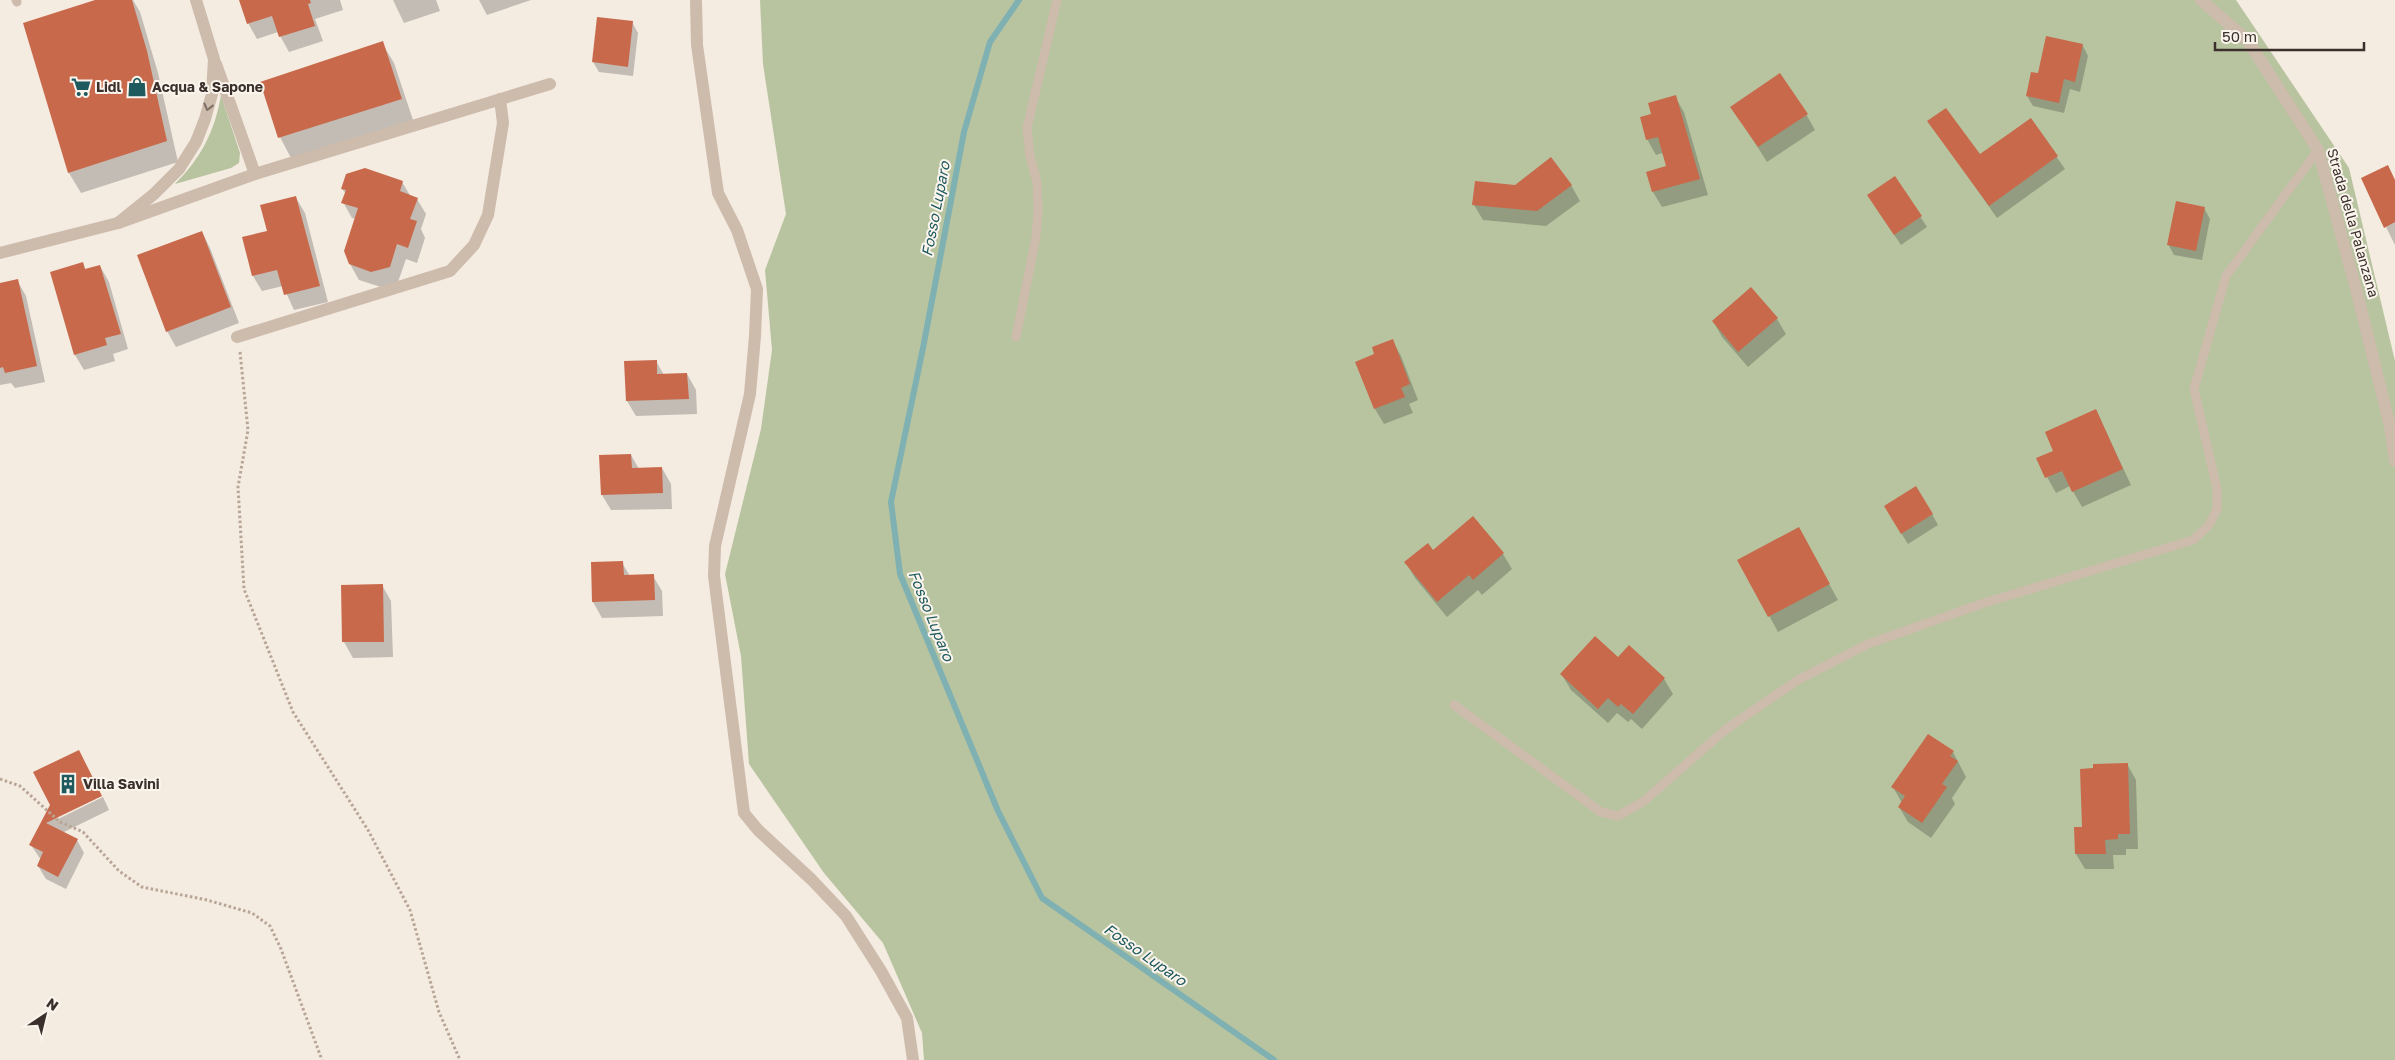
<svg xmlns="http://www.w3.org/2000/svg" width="2395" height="1060" viewBox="0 0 2395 1060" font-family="'Golos Text',sans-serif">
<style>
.green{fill:#b8c4a0}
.shadow{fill:#0003}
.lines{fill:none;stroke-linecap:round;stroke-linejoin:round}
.stream{stroke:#7fb0b2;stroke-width:6}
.building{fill:#c8694b}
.path{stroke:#b9a596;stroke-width:3;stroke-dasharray:2.5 2.5;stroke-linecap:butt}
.service{stroke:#cdbbac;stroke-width:9}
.minor{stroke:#cdbbac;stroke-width:12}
.oneway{stroke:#7d6f65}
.labels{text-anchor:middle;stroke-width:4;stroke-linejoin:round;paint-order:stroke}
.poi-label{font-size:14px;font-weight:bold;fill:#3b302b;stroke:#fbf5ee;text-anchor:start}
.street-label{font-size:14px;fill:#3b302b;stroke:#fbf5ee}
.water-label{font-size:15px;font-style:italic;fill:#1f5a5e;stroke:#fbf5ee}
</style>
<rect width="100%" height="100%" fill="#f4ebe1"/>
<!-- green -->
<g class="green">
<path d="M760,0H2236L2349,168L2395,361V1060H924L922,1033L883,943L824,873L749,764L741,656L725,574L761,429L772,350L765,270L786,214L763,64Z"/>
<path d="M221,95L240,153L239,163L231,168L175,184C201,158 215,131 221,95Z"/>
</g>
<!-- shadow -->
<g class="shadow">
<path d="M101,0H133L140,12L158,73L178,162L81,193L69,173L25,24Z"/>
<path d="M240,0H340L343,10L315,19L323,41L289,52L278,32L257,39L248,23Z"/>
<path d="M393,0H436L440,11L404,23Z"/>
<path d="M479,0H531L487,15Z"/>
<path d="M632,22L638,33L633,76L599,72L593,62Z"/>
<path d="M382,43L394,63L413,120L291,158L280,137Z"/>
<path d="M2083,46L2088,56L2080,92L2070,89L2064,113L2033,106L2027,96L2038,75Z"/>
<path d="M1675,97L1684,112L1708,195L1662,207L1653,192L1647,173L1668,167L1662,153L1656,155L1647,139L1653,114Z"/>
<path d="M1732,107L1806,114L1815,130L1767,162Z"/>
<path d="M2030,119L2065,169L1997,218L1929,121L1980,156Z"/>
<path d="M1895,178L1927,227L1901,245L1874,205Z"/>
<path d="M2362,179L2395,181V245Z"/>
<path d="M402,182L411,197L417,199L426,214L421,229L425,238L417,263L406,259L398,282L381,287L359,280L350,264L356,219L352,218L343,202L346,194L342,189Z"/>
<path d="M1571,185L1580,201L1546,226L1483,220L1474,205L1515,186Z"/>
<path d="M296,198L305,213L328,302L294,310L283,286L262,291L253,276L268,232Z"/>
<path d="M2204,208L2210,219L2202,260L2174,255L2168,244Z"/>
<path d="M202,232L210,248L239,323L176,347L167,331Z"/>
<path d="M82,264L86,270L100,266L109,282L128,349L113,354L115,361L84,370L75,355Z"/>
<path d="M17,280L26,296L45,382L15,388L11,383L0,385V284Z"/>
<path d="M1777,319L1786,334L1748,367L1722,337L1713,321Z"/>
<path d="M1392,340L1401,356L1418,400L1409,404L1413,413L1384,424L1375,409L1357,362L1376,355Z"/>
<path d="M656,361L664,375L687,374L696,390L697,414L636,416L627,401Z"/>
<path d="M2096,410L2131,485L2082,507L2070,486L2056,493L2047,477L2055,451Z"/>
<path d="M631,455L639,469L662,468L671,484L672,509L611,510L602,495Z"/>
<path d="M1932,514L1938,525L1908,544L1891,517Z"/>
<path d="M1473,517L1503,554L1512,569L1482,595L1478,590L1447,617L1415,578L1406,563L1433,551Z"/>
<path d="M1807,544L1838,600L1778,632L1739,560Z"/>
<path d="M622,563L630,576H653L662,591L663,616L602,618L593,602L592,564Z"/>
<path d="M382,585L391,601L393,657L353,658L344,642Z"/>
<path d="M1629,647L1664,679L1673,694L1642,729L1631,719L1628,722L1617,713L1608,723L1571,690L1562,675L1618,659Z"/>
<path d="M1953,752L1966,777L1952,798L1955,804L1931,838L1908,822L1899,807L1902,803L1893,787Z"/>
<path d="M2127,764L2136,780L2138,849H2126V855H2113L2114,869H2085L2076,854L2083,828Z"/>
<path d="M86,765L101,795L56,817V820L103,797L109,810L62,833L77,840L84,853L66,889L46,879L38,866L41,860L31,845Z"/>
</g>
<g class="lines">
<!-- stream -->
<path class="stream" d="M1019,0L990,42L964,132L923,348L891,502L900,574L998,811L1042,898L1274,1060"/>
</g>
<!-- building -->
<g class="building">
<path d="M95,0H132L147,51L167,141L68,173L23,23Z"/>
<path d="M239,0H310L311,3L308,4L315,26L279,37L272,16L247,24Z"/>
<path d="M597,17L633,21L628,67L592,62Z"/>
<path d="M2046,36L2083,44L2075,82L2064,79L2059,103L2026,96L2031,72L2038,73Z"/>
<path d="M383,41L402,99L278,138L260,82Z"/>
<path d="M1780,73L1808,114L1758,147L1730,107Z"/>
<path d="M1676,95L1700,179L1652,192L1646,172L1666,166L1658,137L1646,140L1640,117L1651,114L1648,103Z"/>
<path d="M1946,108L1980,154L2031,118L2058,156L1989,206L1927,121Z"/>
<path d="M1551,157L1572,185L1537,211L1472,205L1475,181L1515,185Z"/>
<path d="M2388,165L2395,180V222L2384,228L2361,178Z"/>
<path d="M365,168L403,181L400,191L418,198L410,219L417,221L408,248L397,244L390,267L371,272L349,264L344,251L358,208L341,203L346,190L341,189L346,174Z"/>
<path d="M1895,176L1922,216L1894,235L1867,195Z"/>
<path d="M296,196L320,286L284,295L277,270L252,276L242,237L267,231L260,205Z"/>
<path d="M2176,201L2205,207L2196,251L2167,245Z"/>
<path d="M202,231L231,307L166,332L137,255Z"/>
<path d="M83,262L85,269L100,265L121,334L105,338L107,345L74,355L50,272Z"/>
<path d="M18,279L37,366L5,373L3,367L0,368V283Z"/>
<path d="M1751,287L1778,318L1738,352L1712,321Z"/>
<path d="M1393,339L1410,384L1401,388L1405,397L1374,409L1355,362L1374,354L1372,347Z"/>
<path d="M657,360V374L687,373L689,399L626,401L624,361Z"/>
<path d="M2096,409L2123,469L2072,492L2062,471L2045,478L2036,458L2053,451L2045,432Z"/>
<path d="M631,454L632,468L662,467L663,493L601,495L599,455Z"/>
<path d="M1916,486L1933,514L1901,534L1884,506Z"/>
<path d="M1473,516L1504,553L1473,580L1469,575L1437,602L1404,562L1428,543L1433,550Z"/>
<path d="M1799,527L1830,584L1768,617L1737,560Z"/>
<path d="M623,561L624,575L654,574L655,600L592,602L591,562Z"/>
<path d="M383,584L384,642H342L341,585Z"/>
<path d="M1595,636L1618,657L1629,645L1665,678L1633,714L1621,704L1618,707L1608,698L1598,709L1560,674Z"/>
<path d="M1928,734L1954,751L1950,756L1958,761L1942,784L1947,787L1922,823L1898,807L1905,796L1891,787Z"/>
<path d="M79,750L102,796L46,823L78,839L58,877L37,866L43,852L29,845L50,805L33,772Z"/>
<path d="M2128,763L2130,834H2118V839L2105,840L2106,854H2075L2074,827H2082L2080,769L2093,768V764Z"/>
</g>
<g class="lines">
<!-- path -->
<g class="path">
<path d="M240,352L248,430L238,487L244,589L293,712L368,830L410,910L439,1012L460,1060"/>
<path d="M0,779L20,786L60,822L83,832L119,871L142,887L207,900L252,913L270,926L281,949L322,1060"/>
</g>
<!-- service -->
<g class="service">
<path d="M16,0L17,2"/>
<path d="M1016,337L1036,237L1038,210L1037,182L1030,156L1027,128L1057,0"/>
<path d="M1454,705L1601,812L1618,816L1644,801L1725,730L1798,680L1868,644L1984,603L2193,540L2209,525L2217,509V489L2194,389L2226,276L2318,150"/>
</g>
<!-- minor -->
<g class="minor">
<path d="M696,0L697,45L718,193L737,230L757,289L755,336L750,394L715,546L714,576L744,813L758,830L812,880L846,916L881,971L907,1018L913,1060"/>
<path d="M2201,0L2248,41L2318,150L2356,289L2390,426L2395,461"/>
<path d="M216,64L255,174"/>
<path d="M118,223L255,174L550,84"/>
<path d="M0,253L118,223L154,194L179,169L196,142L205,119L212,94L214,59L196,0"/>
<path d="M237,337L450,271L474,245L488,215L503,123L500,99"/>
</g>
</g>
<!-- one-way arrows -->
<defs><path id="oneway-chevron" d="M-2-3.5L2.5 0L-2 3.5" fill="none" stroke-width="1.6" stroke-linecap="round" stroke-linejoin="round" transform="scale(1.25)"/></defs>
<use class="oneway" href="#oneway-chevron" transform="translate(208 107) rotate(104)"/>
<!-- icons -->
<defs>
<symbol id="supermarket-bare" viewBox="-9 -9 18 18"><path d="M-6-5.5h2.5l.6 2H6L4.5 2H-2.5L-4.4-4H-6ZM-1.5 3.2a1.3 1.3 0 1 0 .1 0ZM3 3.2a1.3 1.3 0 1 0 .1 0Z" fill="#1f5a5e" stroke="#fbf5ee" stroke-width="2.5" paint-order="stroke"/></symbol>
<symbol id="shop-bare" viewBox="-9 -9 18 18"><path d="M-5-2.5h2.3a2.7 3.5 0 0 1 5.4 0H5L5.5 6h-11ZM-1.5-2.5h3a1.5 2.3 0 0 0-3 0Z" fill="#1f5a5e" stroke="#fbf5ee" stroke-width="2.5" paint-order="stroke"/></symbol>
<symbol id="building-bare" viewBox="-9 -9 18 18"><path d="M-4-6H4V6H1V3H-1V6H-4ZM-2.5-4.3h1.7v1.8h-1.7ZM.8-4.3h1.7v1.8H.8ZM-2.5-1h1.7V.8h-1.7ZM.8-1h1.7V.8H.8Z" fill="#1f5a5e" stroke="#fbf5ee" stroke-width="2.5" paint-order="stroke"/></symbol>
</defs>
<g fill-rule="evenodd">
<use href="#supermarket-bare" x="67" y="73" width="28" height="28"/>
<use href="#shop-bare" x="123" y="73" width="28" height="28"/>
<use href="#building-bare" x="54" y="770" width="28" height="28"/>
</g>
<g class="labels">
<!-- poi labels -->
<g class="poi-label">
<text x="96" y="92">Lidl</text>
<text x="152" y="92">Acqua &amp; Sapone</text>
<text x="83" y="789">Villa Savini</text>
</g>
<!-- street labels -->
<g class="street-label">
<text transform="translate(2353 223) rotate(74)" y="5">Strada della Palanzana</text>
</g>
<!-- water labels -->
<g class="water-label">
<text transform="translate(936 209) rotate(-79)" y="5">Fosso Luparo</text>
<text transform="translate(931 616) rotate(68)" y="5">Fosso Luparo</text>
<text transform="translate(1145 955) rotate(35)" y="5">Fosso Luparo</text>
</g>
</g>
<!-- north arrow -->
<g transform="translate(45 1015) rotate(35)" stroke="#fbf5ee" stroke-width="4" paint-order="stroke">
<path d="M0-4L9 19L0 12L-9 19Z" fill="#3b302b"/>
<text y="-8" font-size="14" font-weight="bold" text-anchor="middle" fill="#3b302b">N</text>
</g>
<!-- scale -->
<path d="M2215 42v8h149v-8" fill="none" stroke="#3b302b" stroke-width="2.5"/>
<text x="2222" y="42" font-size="15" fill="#3b302b" stroke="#fbf5ee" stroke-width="4" paint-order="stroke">50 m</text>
</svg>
